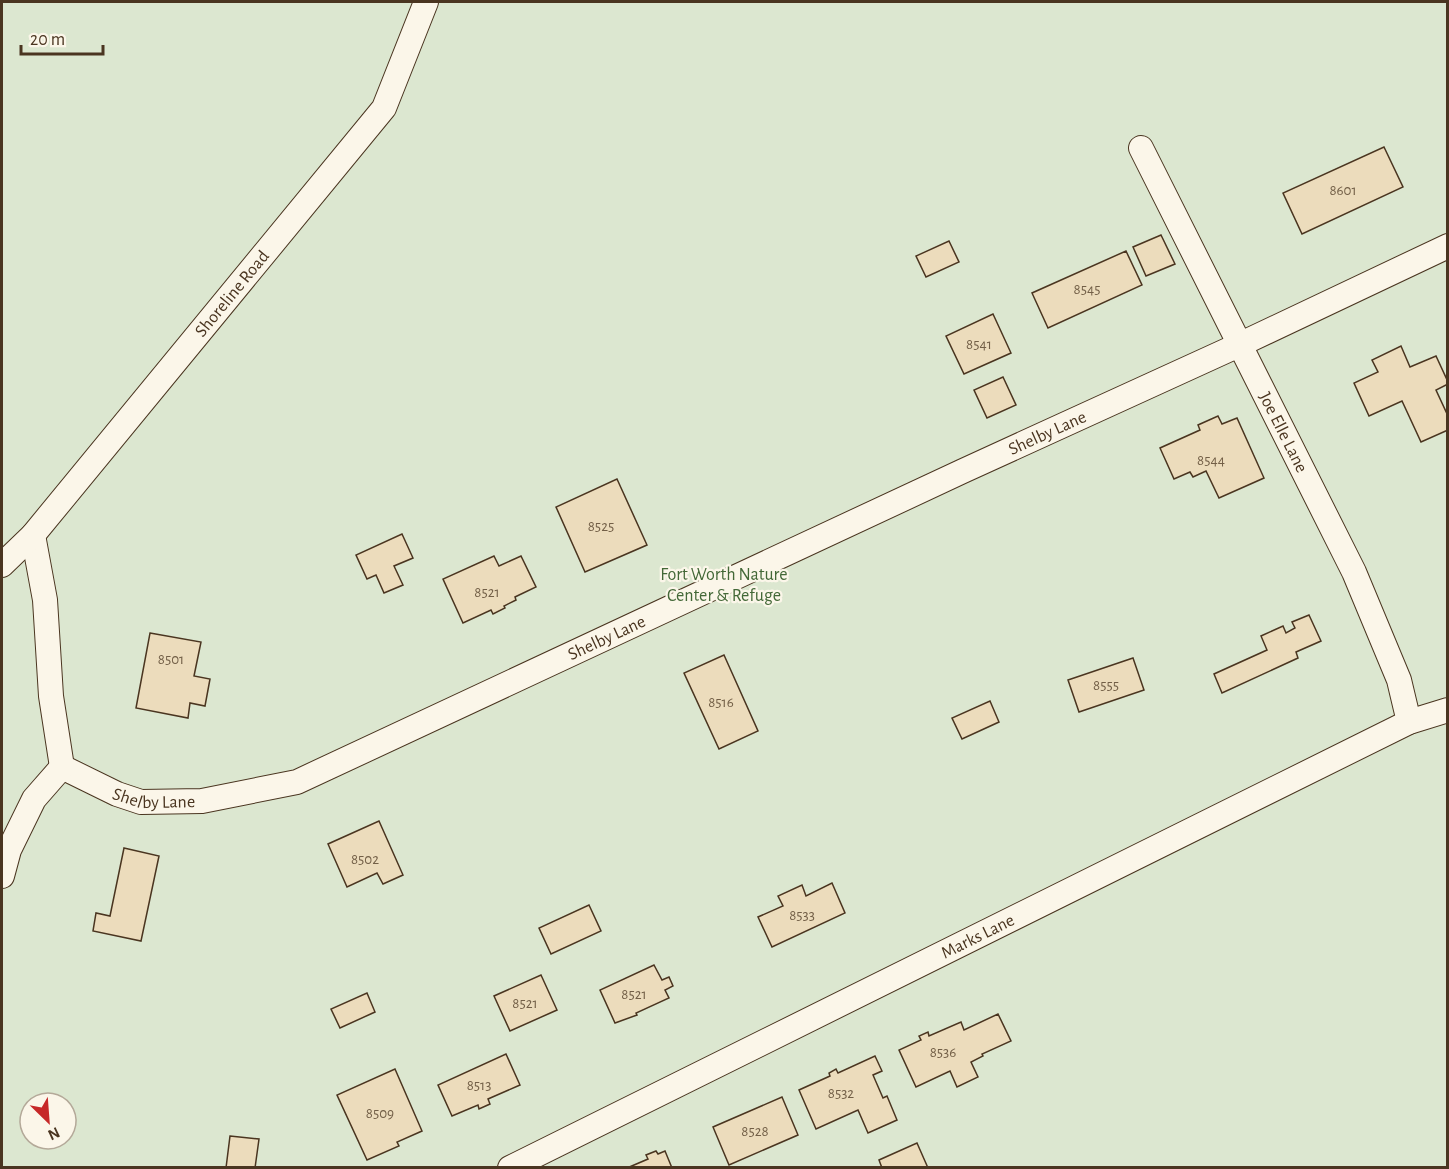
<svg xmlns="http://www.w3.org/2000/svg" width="1449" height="1169" viewBox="0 0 1449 1169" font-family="'Alegreya Sans',sans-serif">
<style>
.green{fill:#dce7d0;stroke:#887966;stroke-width:1.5;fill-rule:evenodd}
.building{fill:#ecdcbc;stroke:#4a3520;stroke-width:1.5}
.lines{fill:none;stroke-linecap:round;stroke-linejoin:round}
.minor-casing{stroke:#4a3520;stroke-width:26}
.minor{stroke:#fbf6e9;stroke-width:24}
.labels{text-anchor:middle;stroke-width:4.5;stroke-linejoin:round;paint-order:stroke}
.number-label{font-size:15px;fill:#725f47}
.street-label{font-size:18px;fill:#4a3520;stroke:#fbf6e9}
.park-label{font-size:18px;fill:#436837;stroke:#fbf6e9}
</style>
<rect width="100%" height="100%" fill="#fbf6e9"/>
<!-- green -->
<path class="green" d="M2,2H1447V1167L2,1168ZM30,1103H66V1139H30Z"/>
<!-- building -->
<g class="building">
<path d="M1384,147L1403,187L1302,234L1283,193Z"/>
<path d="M1161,235L1175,264L1146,276L1133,247Z"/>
<path d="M949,241L959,262L926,277L916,256Z"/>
<path d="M1126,251L1142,285L1048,328L1032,293Z"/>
<path d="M993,314L1011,353L964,374L946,336Z"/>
<path d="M1401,346L1410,367L1436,356L1448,382V384L1436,390L1448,416V430L1421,442L1402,401L1369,416L1354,383L1378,372L1372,360Z"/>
<path d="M1003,377L1016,405L987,418L974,390Z"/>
<path d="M1218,416L1222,424L1237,418L1264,478L1219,498L1206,471L1193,477L1190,472L1174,479L1160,448L1200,430L1198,425Z"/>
<path d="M617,479L647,545L585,572L556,507Z"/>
<path d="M402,534L413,558L394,566L403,585L384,593L376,575L367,579L356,555Z"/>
<path d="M494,556L499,566L521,556L536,587L515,597L516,600L504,606L505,608L493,614L491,610L463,623L443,579Z"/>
<path d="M1309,615L1321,641L1296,652L1298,658L1222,693L1214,674L1267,650L1261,636L1283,626L1286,633L1295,628L1292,622Z"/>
<path d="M150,633L201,642L194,676L210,679L205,706L190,703L188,718L136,708Z"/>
<path d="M724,655L758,731L719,749L684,673Z"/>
<path d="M1133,658L1144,690L1079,712L1068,680Z"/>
<path d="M990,701L999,722L962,739L952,718Z"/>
<path d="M379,821L403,875L383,884L377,873L347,887L328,844Z"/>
<path d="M124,848L159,856L141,941L93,931L96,913L110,916Z"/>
<path d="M832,883L845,913L772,947L758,917L783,906L778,896L802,885L806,896Z"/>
<path d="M589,905L601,931L551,954L539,928Z"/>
<path d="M654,965L662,980L669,977L673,986L665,990L669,998L636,1013L637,1015L615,1023L600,990Z"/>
<path d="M541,975L557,1010L510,1031L494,996Z"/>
<path d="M367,993L375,1012L340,1028L331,1009Z"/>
<path d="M998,1014L1011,1041L982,1054L983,1056L971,1062L978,1077L957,1087L950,1071L916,1087L899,1050L921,1040L919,1036L928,1032L929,1036L961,1022L964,1030Z"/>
<path d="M506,1054L520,1085L488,1099L490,1104L479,1109L478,1105L452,1116L438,1085Z"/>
<path d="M875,1056L882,1071L873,1075L883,1098L887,1096L897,1120L868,1133L858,1110L816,1129L799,1090L830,1076L829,1073L836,1069L838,1073Z"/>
<path d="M395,1069L422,1131L397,1142L399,1146L367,1160L337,1095Z"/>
<path d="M782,1097L798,1135L729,1165L713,1127Z"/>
<path d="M230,1136L259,1139L255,1168H226Z"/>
<path d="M917,1143L928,1168H882L879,1160Z"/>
<path d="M656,1151L658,1154L665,1151L672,1168H627L648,1159L646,1155Z"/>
</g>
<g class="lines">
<defs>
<g id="minor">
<path id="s1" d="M1141,148L1354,572L1399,680L1409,722"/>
<path d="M33,535L45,600L51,696L62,767"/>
<path id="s2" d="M2,565L33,535L384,108L426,2"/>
<path id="s3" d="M62,767L117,794L141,802L202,801L297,782L963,471L1241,344L1448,246"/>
<path d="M2,876L9,850L34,799L62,767"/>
<path id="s4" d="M510,1168L1409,722L1448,710"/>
</g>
</defs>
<!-- minor casing -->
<use href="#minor" class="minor-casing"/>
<!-- minor -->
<use href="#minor" class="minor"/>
</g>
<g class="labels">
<!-- number labels -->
<g class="number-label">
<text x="1343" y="195">8601</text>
<text x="1087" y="294">8545</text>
<text x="979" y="349">8541</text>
<text x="1211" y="465">8544</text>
<text x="601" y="531">8525</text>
<text x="487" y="597">8521</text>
<text x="171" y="664">8501</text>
<text x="1106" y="690">8555</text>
<text x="721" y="707">8516</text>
<text x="365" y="864">8502</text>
<text x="802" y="920">8533</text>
<text x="634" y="999">8521</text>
<text x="525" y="1008">8521</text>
<text x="943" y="1057">8536</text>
<text x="479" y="1090">8513</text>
<text x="841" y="1098">8532</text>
<text x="380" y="1118">8509</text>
<text x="755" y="1136">8528</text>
</g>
<!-- street labels -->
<g class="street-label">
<text dy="6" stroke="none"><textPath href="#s2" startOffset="356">Shoreline Road</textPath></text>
<text dy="6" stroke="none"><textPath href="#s1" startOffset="318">Joe Elle Lane</textPath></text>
<text dy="6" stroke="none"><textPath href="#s3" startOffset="1072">Shelby Lane</textPath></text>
<text dy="6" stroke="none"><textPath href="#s3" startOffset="586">Shelby Lane</textPath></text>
<text dy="6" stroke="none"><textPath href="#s3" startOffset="99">Shelby Lane</textPath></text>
<text dy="6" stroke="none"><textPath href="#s4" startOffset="522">Marks Lane</textPath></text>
</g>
<!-- park labels -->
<g class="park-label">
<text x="724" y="580">Fort Worth Nature<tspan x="724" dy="21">Center &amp; Refuge</tspan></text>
</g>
</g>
<!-- border -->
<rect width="1449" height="1169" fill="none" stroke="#4a3520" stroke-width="6"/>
<!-- north arrow -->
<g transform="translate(48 1121) rotate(155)"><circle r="28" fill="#fbf6e9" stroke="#b4a999" stroke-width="1.5"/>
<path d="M0-4.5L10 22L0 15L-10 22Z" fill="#c62828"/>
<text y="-9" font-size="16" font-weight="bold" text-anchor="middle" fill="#4a3520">N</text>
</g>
<!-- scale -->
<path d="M21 45v9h82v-9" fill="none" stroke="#4a3520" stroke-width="3"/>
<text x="30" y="45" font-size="18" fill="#4a3520" stroke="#fbf6e9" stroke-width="4.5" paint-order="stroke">20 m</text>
</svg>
